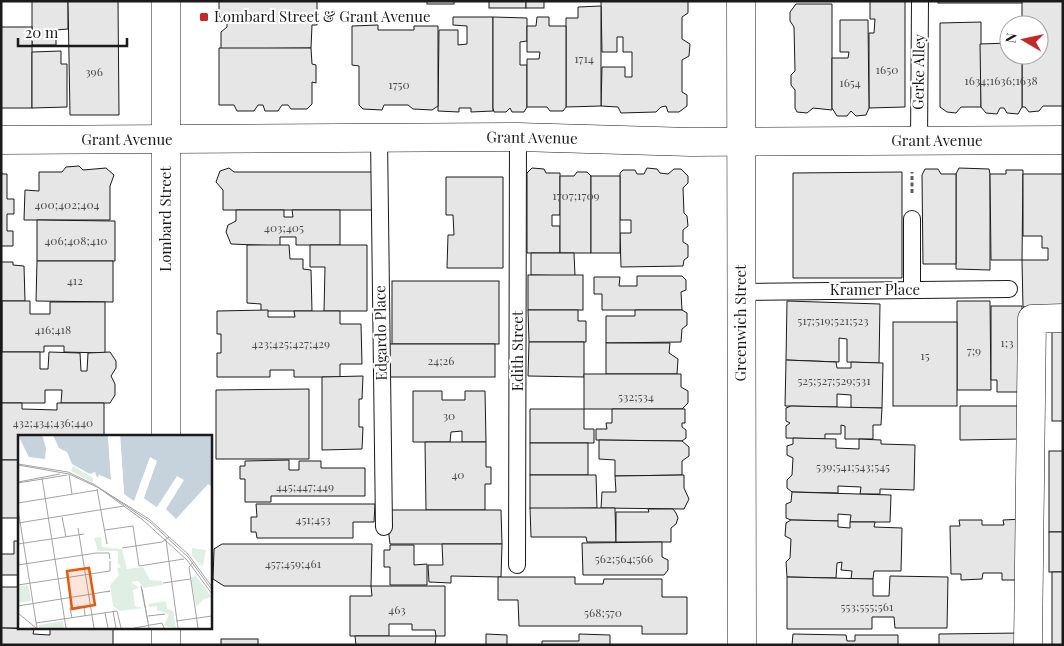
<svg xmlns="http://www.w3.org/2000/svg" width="1064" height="646" viewBox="0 0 1064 646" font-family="'Playfair Display',serif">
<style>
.building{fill:#e6e6e6;stroke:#1a1a1a}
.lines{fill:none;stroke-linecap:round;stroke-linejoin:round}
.lane-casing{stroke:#1a1a1a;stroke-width:18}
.street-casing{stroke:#1a1a1a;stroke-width:29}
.path{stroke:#5f5f5f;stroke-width:3;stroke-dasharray:4 2.5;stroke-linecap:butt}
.lane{stroke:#fff;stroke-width:16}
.street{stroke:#fff;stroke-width:28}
.poi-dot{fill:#c62828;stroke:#fff;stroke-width:2}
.labels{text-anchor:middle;stroke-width:4;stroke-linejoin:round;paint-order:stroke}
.number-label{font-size:12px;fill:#4d4d4d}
.poi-label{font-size:15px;fill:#1a1a1a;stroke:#fff;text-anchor:start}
.street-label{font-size:15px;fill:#1a1a1a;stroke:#fff}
.inset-river{fill:none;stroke:#c6d2dc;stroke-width:2.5}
.inset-road{fill:none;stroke:#a3a3a3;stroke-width:1}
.view{fill:#e8590c;fill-opacity:0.15;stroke:#e8590c;stroke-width:2.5}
.inset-edge{fill:none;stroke:#1a1a1a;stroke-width:2.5}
</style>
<rect width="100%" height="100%" fill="#fff"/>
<!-- building -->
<g class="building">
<path d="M32,1H68V29L56,30V45H32Z"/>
<path d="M68,1H118L119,115H70Z"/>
<path d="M219,1H317V25H312L311,48L221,49V32L227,27V23L219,16Z"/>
<rect x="427" y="1" width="27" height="3"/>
<rect x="489" y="1" width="37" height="7"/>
<rect x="526" y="1" width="18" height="7"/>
<path d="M601,1H688V13L682,17V39L690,44L689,56L682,60V92L687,95V106L679,112H668L666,106L661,107L656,112L621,113L618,107L601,106L602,67H625V77H632V52H623V37H617V52H602Z"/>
<path d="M870,1H905V107L869,108V33H874L875,19H870Z"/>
<rect x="938" y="1" width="84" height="2"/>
<path d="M1022,1H1063V106H1043L1039,111L1029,112L1025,107H1022V55H1039V25H1022Z"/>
<path d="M796,4H832V110L813,108L807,113L797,112L795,108V90L791,85V75L795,71L794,27L790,21V12Z"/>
<path d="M601,6V106L566,107V18H578V7Z"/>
<path d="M453,17H493V111L471,112V108H459V112L438,111L439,30H458V45L467,44V26L453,25Z"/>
<path d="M493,17L527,18V41L520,42V65H527V107L524,112H512L510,108L506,112H494L493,108Z"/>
<path d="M537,17H549V26H566V107L563,111H550L547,107H527V59H539L540,52H527V26H536Z"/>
<path d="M840,20H868L869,108L866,115L856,116L851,111L847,116H837L832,108V58H848L849,52H840Z"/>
<path d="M981,22V107H961L956,113L947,112L940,107V23Z"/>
<path d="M378,25V30H414V26H438V106L432,110L413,109L408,105H384L382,110L363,109L359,105V66L352,65V26Z"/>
<rect x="1" y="27" width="31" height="81"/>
<path d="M1009,43V55H1022V107L1018,114L1007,113L1004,108H1000L997,114L986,113L981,107L980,44Z"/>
<path d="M219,48H311L312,64L316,65V83L312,82V104L307,109H291L288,105H282L278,111H265L263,105H258L254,111H237L234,105H219Z"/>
<path d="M61,51V64H67V107L32,108V52Z"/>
<path d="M79,166L83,170L106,168L114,175L110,186V220H24L25,190L39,191V172H62L66,167Z"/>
<path d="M229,168L234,172H373V210H223V190L216,182L220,171Z"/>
<path d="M532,168L544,169L546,173H560V215H552V226H560V253H527V173Z"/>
<path d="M647,168L657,169L660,173L668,174L674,169H681L688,176V183L683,188L684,213L687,216L688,226L683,230V242L688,245V257L684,260L683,266L621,267L620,233H631V220H620V173L623,170H635L637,174H644Z"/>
<path d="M959,168L989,169L990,174V270L956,269V174Z"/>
<path d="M925,169H938L941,174H956V264H923L922,175Z"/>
<path d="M1,170L2,174H7V199H14V214H7V231H13V246H1Z"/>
<path d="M1006,170H1023L1022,260H991L990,174H1006Z"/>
<path d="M577,172H587L591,176V253H560V176H574Z"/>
<path d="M902,172V278H793V173Z"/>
<path d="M1023,174H1063V307H1023L1022,260H1048V248H1042V236H1023Z"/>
<rect x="591" y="176" width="29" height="77"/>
<path d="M446,177H503V268H447L448,235H454L453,215H446Z"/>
<path d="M236,210H284V217H293L292,210H340V245H296V237H280V246L231,244L226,232L228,225L236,221Z"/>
<path d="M37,220L115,221V261H37Z"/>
<path d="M247,245H289L290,259H303V269L311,270L312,311H261V304L247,303Z"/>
<path d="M310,245H367V311H324L325,267H310Z"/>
<path d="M531,253H574L575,276L531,275Z"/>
<path d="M37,261H113V302L36,301Z"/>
<path d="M1,262H13V265L24,266L25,301H1Z"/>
<rect x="528" y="275" width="55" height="35"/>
<path d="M637,276H682L686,280V290L681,292L682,310H602V294H594V277H620L619,286H637Z"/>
<rect x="392" y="281" width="107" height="63"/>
<path d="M2,301H30V314H50V302H105V353L64,352V346H44V352H2Z"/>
<path d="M787,301L880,304L879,363L847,362V339L839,338V362L786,360Z"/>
<path d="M957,301H990L991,390H957Z"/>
<path d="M991,306H1022V380L1019,392H997V380H991Z"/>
<path d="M268,310V317H295L294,311H340V324H361L362,364H340V377H294V370H270V377H217V353H221V334H217V311Z"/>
<path d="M528,310H578V321H586V342H529Z"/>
<path d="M635,310H682L687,313V325L682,329L681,342L606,343V316H635Z"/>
<rect x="893" y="322" width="64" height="84"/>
<rect x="1052" y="330" width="11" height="91"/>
<path d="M529,342H584V377L528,376Z"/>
<path d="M606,343H670L669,353L678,359L677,374H606Z"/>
<rect x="388" y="344" width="107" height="33"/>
<path d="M1,352H40V369H48L49,352L80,353L81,371H87L88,353L110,352L116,361V368L111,376L115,384V395L110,403H61L62,390H45V403H1Z"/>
<path d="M786,360L836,362L837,368H851V362L883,363L882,408H851V395L837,394V407L785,406Z"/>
<path d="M584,374H681V387L688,391V403L682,409H584Z"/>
<path d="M363,376L362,399H359V427H363L362,449L322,450V377Z"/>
<path d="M309,389V459H216V390Z"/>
<path d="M413,391H442V400H465V391H485L486,442H462V431L451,432L450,442H413Z"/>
<path d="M1,403H22V409L57,410V403H104V436H19V460H1Z"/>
<path d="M791,406L882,408L881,425H873V439H845V426L841,425V434H825V439L786,438V426L790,423L786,421V408Z"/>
<path d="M960,406H1021L1022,439L960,440Z"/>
<path d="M530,409H584V429H594V443H530Z"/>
<path d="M612,409H685V423H682V427L686,430V438L682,441L596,440V429H607L606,423H612Z"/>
<path d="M793,438L836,439V448L859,449V439L881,440V444L915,445L914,490L880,489V494H860L861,487L838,486V493L792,492L787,488V480L792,475L793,458L787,455V446L793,444Z"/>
<path d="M599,440L682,441L689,447V456L682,461V475L615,476V460L599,459Z"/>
<path d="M425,442H486V467H491V484H485V510H426Z"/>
<rect x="530" y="443" width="58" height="32"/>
<rect x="1049" y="451" width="14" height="81"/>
<rect x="1" y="460" width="18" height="58"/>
<path d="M289,460V470H299V461H321V468H365V496H271V502H245V479H240V466H245V461Z"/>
<path d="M530,475H596L597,508L530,509Z"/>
<path d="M684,475V488L689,499L684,509L601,508L602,492H616L615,476Z"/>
<path d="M792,492L891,495L890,522H850L851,515L838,514V521L791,520L786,518V504L791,502Z"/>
<path d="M256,504H375L374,522H353V538H257L256,532H251V517H257Z"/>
<path d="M530,508H615L616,542H587L586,537H531Z"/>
<path d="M648,509H673L676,513L678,518L676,524L671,528V542H616V512H649Z"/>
<path d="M386,510H501L502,544H390Z"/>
<path d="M1024,519V580H1002V573H983L982,579L961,580V574H951L950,526H960L959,520H982V525H1004L1003,520Z"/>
<path d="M791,520L838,521V527L850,528V522H875L874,527L902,528L901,571H874L873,579H851L852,571L841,570L842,562L837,563L836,578L787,577L786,562L790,558L791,539L785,536L786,523Z"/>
<rect x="1049" y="532" width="14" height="40"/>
<path d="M14,541H19V575H1V554H14Z"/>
<path d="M662,542V557L668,560V570L664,575H583L582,543Z"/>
<path d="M222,544H372L371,586H224L213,579L214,549Z"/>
<path d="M442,544H502L501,577L451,576V583L429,582L428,565H443Z"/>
<path d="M390,545H414V565L427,564V585H390V567H384V550H390Z"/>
<rect x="1052" y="572" width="11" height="73"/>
<path d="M890,576L948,577L947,628H895L894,617H872V629H787V577L873,579V596H889Z"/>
<path d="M498,577H575V584H603L604,579H662V597H687V634H642V626H519L518,600H498Z"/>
<path d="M371,586H445V636H436L435,630H412V624H389V636H350V596H372Z"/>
<path d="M1,587H19V627L90,628H1Z"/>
<path d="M1,628L34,629L33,634L50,635V628L113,629V645H1Z"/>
<path d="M1022,633V645H939V634Z"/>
<path d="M486,634L507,635V645H486Z"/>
<path d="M579,634L610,635V645H542V641H579Z"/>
<path d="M793,634L846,635L847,641H855V635H898V645H792Z"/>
<path d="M355,636H436L435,645H356Z"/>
<rect x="221" y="639" width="37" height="6"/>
</g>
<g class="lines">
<defs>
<g id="lane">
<path d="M379,138L384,527"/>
<path d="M919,142L920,1"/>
<path d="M912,219V290"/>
<path d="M741,292L1009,289"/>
<path d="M517,565L518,137"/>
</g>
<g id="street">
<path d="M741,1L742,645"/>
<path d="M1,140L518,137L691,142L1063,140"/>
<path d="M166,436V1"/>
<path d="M166,645V627"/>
<path d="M1028,645L1032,319L1063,318"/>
</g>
</defs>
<!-- lane casing -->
<use href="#lane" class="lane-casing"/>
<!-- street casing -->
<use href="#street" class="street-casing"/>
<!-- path -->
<path class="path" d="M912,193V172"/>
<!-- lane -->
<use href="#lane" class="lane"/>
<!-- street -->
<use href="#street" class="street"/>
</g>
<!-- markers -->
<rect class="poi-dot" x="199" y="12" width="10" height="10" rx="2.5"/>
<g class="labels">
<!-- number labels -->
<g class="number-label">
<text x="584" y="63">1714</text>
<text x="887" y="74">1650</text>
<text x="94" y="76">396</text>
<text x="1001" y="85">1634;1636;1638</text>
<text x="850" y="87">1654</text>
<text x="399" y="89">1750</text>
<text x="576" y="200">1707;1709</text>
<text x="67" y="209">400;402;404</text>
<text x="284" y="232">403;405</text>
<text x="76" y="245">406;408;410</text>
<text x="75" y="285">412</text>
<text x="833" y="325">517;519;521;523</text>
<text x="53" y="334">416;418</text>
<text x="1007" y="347">1;3</text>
<text x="291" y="348">423;425;427;429</text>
<text x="974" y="355">7;9</text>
<text x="925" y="360">15</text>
<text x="441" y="365">24;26</text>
<text x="834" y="385">525;527;529;531</text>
<text x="636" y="401">532;534</text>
<text x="449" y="420">30</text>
<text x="53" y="427">432;434;436;440</text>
<text x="853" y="471">539;541;543;545</text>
<text x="458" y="479">40</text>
<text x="305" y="491">445;447;449</text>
<text x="313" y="524">451;453</text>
<text x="624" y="563">562;564;566</text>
<text x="293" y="568">457;459;461</text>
<text x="867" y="611">553;555;561</text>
<text x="397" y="614">463</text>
<text x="603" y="617">568;570</text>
</g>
<!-- poi labels -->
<g class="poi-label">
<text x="214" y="22">Lombard Street &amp; Grant Avenue</text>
</g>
<!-- street labels -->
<g class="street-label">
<text transform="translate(919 72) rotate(-89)" y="5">Gerke Alley</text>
<text transform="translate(532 138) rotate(1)" y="5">Grant Avenue</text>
<text x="127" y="145">Grant Avenue</text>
<text x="937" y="146">Grant Avenue</text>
<text transform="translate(166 219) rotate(-90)" y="5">Lombard Street</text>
<text x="875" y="295">Kramer Place</text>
<text transform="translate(741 323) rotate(-90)" y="5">Greenwich Street</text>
<text transform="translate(381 333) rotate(-91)" y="5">Edgardo Place</text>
<text transform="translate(518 351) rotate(-90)" y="5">Edith Street</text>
</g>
</g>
<!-- overview -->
<g transform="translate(18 435)">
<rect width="194" height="194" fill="#fff"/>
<path d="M55,31L75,43V48L53,36ZM83,102L84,112L104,114L109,134L125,132L132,145L144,146L145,150L126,153L120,146L113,147L121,153L115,155L117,171L126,173L102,176L95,171L92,150L101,140L99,133L103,132L100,128V116H80L76,103ZM174,113L188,115L185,131L181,127L186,135L171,117L174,119ZM178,141L194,162L186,164L178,172L173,142ZM10,150L13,166L0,168V152ZM148,166L149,174L155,176L158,193L146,191L151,179L139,175V171L131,172L130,169ZM45,186L46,193H21V190Z" fill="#e0efe3"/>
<path d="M0,0H24L28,13L27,24L11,22ZM35,0H90L93,45L81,40L79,43L77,37L72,39L54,29L49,17L41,13ZM102,0H194V52L190,49L158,84L148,74L166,45L159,41L139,72L131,67L126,63L139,26L132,22L116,66L106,59Z" fill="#c6d2dc"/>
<path d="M90,0H92L93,48L79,43L81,40L93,45ZM99,0H102L106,59L103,58Z" fill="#fff"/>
<path class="inset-river" d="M136,64L141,58L148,40V18L142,0"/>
<path class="inset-road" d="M0,29L50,37L77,50L132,87L170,122L194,155M0,30L51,39L81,53M51,39L54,59M24,43L48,193M0,47L42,39M0,48L49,40M79,54L89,109M0,68L80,55M0,74L19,193M44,82L48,102M0,88L106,71M60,93L76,193M87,95L115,91L121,131L166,124M148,105L160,193M0,109L66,99M104,113L144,107L151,102M176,126L171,132L180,193M0,130L78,118H91L92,124M145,148L172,144M0,150L92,136V126M123,151L130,187M194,152L170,119L131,84L81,53L125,85L169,125L194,159M124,154L131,193M0,171L92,156L89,157M95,176L98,193M0,178L18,193M87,178L90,193M130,181L147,179M54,183L52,173L66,171L67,181M158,186L194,181M18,188L99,176L103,193M116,193L144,188L146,193"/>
<path class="view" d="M71,133L77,170L54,174L49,136Z"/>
<rect width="194" height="194" class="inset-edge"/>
</g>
<!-- border -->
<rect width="1064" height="646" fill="none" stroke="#1a1a1a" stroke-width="5"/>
<!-- north arrow -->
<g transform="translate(1024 40) rotate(279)"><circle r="24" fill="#ffffff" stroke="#a3a3a3"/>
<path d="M0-4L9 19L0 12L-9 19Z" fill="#c62828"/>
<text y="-8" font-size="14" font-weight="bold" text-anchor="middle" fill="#1a1a1a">N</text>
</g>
<!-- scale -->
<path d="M18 38v8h109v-8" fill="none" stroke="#1a1a1a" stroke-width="2.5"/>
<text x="25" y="38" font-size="15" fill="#1a1a1a" stroke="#ffffff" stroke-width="4" paint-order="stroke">20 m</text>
</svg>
